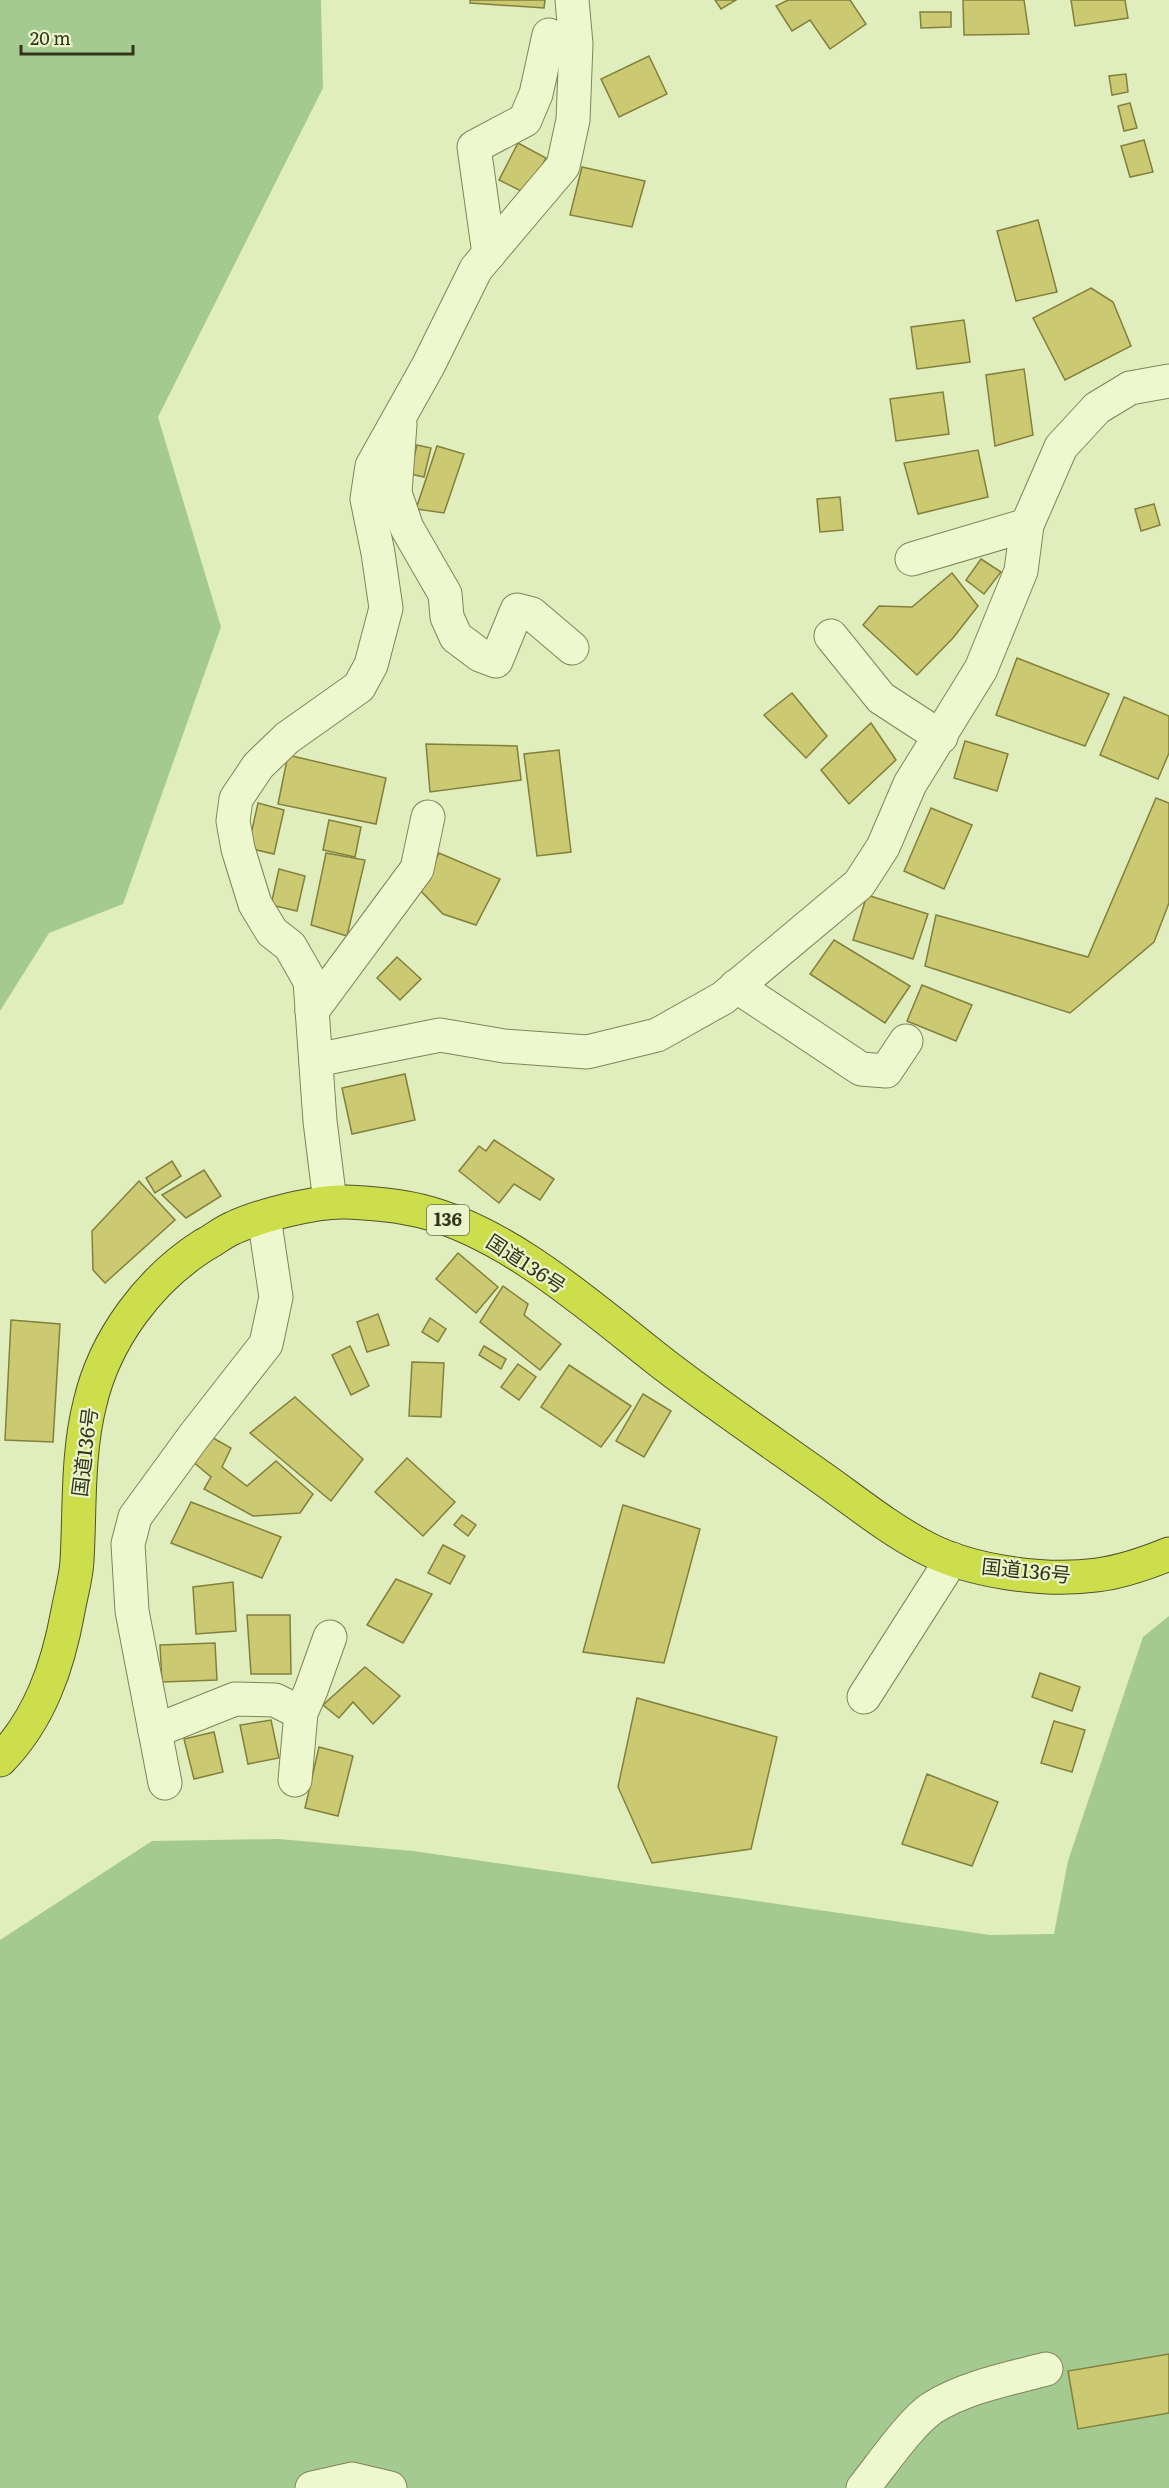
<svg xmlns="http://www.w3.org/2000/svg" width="1169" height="2488" viewBox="0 0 1169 2488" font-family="Literata,'Noto Sans JP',serif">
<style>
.green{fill:#a4ca91}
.building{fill:#cbc972;stroke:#83803c;stroke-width:1.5}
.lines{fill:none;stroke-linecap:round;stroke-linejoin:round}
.minor-casing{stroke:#808456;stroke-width:35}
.highway-casing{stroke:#51522b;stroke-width:35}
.minor{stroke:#eef8cf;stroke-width:33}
.highway{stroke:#cdde4c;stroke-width:33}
.labels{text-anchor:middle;stroke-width:4.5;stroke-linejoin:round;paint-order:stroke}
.shield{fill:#eaf5cc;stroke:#6a6e50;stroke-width:1.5}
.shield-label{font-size:18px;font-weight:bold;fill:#33341b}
.street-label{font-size:20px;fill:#33341b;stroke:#eaf5cc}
</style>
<rect width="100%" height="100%" fill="#e0edbd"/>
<!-- green -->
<g class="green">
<path d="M0,0H321L323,88L158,417L221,627L123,904L49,933L0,1011Z"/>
<path d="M1169,1616V2488H0V1940L152,1841L279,1839L413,1851L990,1935L1054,1934L1068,1861L1143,1637Z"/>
</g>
<!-- building -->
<g class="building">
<path d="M470,0H545L544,8L470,3Z"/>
<path d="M715,0H736L721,9Z"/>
<path d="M788,0H850L866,24L830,49L810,20L792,31L776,6Z"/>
<path d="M963,0H1024L1029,34L964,35Z"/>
<path d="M1071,0H1125L1128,18L1075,26Z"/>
<path d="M920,12H951V27L921,28Z"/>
<path d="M649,56L667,94L619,117L601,79Z"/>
<path d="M1126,74L1128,92L1112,95L1109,76Z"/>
<path d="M1130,103L1137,128L1124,131L1118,106Z"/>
<path d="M1144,140L1153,172L1130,177L1121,146Z"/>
<path d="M518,143L546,158L527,194L499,180Z"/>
<path d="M582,167L645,181L632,227L570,215Z"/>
<path d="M1038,220L1057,292L1016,301L997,231Z"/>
<path d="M1091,288L1113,302L1131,346L1065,380L1033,318Z"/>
<path d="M964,320L970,362L917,369L911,327Z"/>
<path d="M1024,369L1033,435L995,446L986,375Z"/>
<path d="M943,392L949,434L896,441L890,399Z"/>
<path d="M417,445L431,448L424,477L410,474Z"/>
<path d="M437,446L464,454L444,513L416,509Z"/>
<path d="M978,450L988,497L918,514L904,463Z"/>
<path d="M840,497L843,530L820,532L817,499Z"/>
<path d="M1154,504L1160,525L1141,531L1135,509Z"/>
<path d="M981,559L1001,572L984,594L966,580Z"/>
<path d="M952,573L978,606L953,638L917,675L863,625L879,606L912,607Z"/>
<path d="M1017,658L1109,694L1085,746L996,715Z"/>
<path d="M792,693L827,736L806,758L764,715Z"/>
<path d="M1124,697L1169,716V753L1158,779L1100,755Z"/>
<path d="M871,723L896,760L849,804L821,770Z"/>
<path d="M965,741L1008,754L997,791L954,778Z"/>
<path d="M426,744L517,746L521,780L430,792Z"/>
<path d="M559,750L571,852L537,856L524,754Z"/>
<path d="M288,755L386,778L376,824L278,804Z"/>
<path d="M1156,798L1169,803V903L1154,942L1070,1013L925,966L936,915L1088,957Z"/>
<path d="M258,803L284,810L274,854L248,848Z"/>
<path d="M931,808L972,825L944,889L904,871Z"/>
<path d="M329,820L361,827L355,857L323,850Z"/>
<path d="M326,853L365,860L347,936L311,925Z"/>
<path d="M439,853L500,879L476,925L443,914L421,891Z"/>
<path d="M279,869L305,876L297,911L271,905Z"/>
<path d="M867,895L928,914L913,959L853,940Z"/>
<path d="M834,940L910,986L885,1023L810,974Z"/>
<path d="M397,957L421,979L400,1000L377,978Z"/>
<path d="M922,985L972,1005L956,1041L907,1021Z"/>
<path d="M405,1074L415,1120L352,1134L342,1088Z"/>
<path d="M494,1140L554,1179L540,1200L514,1184L499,1203L459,1171L479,1146L486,1151Z"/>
<path d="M172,1161L181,1176L155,1193L146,1178Z"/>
<path d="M204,1170L221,1196L186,1218L162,1195Z"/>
<path d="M139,1181L175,1220L105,1283L93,1270L92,1231Z"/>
<path d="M458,1253L498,1287L476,1313L436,1279Z"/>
<path d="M503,1286L528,1304L524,1315L561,1344L540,1370L480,1322Z"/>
<path d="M378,1314L389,1345L367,1352L357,1322Z"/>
<path d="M430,1318L446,1329L438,1342L422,1332Z"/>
<path d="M11,1320L60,1324L53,1442L5,1440Z"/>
<path d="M350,1346L369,1386L351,1395L332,1355Z"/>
<path d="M484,1346L506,1359L501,1369L479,1355Z"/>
<path d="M412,1362L444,1363L441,1417L409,1416Z"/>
<path d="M518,1364L536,1377L519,1400L501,1387Z"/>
<path d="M569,1365L631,1406L601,1447L541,1407Z"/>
<path d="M643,1394L671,1411L644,1457L616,1441Z"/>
<path d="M295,1397L363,1459L331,1501L250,1433Z"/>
<path d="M213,1438L231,1448L222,1467L247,1486L276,1461L313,1494L300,1513L253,1516L204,1489L211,1477L192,1461Z"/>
<path d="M407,1458L455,1502L423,1536L375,1492Z"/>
<path d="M191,1502L281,1537L262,1578L171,1543Z"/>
<path d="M623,1505L700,1529L664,1663L583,1652Z"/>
<path d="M462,1515L476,1525L468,1536L454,1525Z"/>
<path d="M443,1545L465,1556L450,1584L428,1573Z"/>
<path d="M396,1579L432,1594L403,1643L367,1625Z"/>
<path d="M233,1582L236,1631L196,1634L193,1587Z"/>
<path d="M247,1615H290L291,1674H251Z"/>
<path d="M215,1643L217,1680L162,1682L160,1645Z"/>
<path d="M365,1667L400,1696L373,1724L353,1702L339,1718L323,1705Z"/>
<path d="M1040,1673L1080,1687L1072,1711L1032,1697Z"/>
<path d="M637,1698L777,1737L751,1849L652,1863L618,1787Z"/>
<path d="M271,1720L279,1758L248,1764L240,1725Z"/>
<path d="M1054,1721L1085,1730L1072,1772L1041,1763Z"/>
<path d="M214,1732L223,1772L194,1779L184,1739Z"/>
<path d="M319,1747L353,1756L338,1816L305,1808Z"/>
<path d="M927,1774L998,1802L972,1866L902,1844Z"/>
<path d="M1169,2354V2413L1078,2429L1068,2371Z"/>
</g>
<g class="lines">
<defs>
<g id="minor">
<path d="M489,254L474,147L525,120L536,94L549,35"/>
<path d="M400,424L395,493L407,528L445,594L447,617L456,637L480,655L496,661L517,610L532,614L572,648"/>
<path d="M912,559L1027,525"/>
<path d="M831,636L881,698L941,737"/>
<path d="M736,986L861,1069L886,1071L906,1041"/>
<path d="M312,1011L417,869L428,817"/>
<path d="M316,1060L440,1035L504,1046L587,1052L657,1035L723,998L859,884L883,847L910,784L981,669L1021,571L1027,525L1061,447L1097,408L1130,388L1169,381"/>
<path d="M330,1202L320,1121L310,981L290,946L272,932L255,904L238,849L233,821L236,799L258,766L287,738L359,687L371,665L386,608L378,553L367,499L372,466L428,366L476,269L563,166L573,120L576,44L572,0"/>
<path d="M864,1697L952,1559"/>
<path d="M155,1731L235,1699L275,1700L301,1713"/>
<path d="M295,1780L301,1713L311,1690L330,1637"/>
<path d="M165,1783L132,1611L128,1544L135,1517L194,1436L266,1344L276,1297L264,1217"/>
<path d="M312,2488L352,2479L390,2488"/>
<path d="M863,2488C881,2466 910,2423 932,2408C966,2387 1008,2379 1046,2369"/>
</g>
<path id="highway" d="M0,1760C40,1719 58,1666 68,1611C71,1594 76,1578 77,1561C80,1509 77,1454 90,1403C105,1339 149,1280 204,1245C214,1240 223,1232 233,1228C261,1215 316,1201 346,1202C372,1203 396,1205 421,1211C510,1233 594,1310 666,1366C717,1405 770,1441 822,1478C856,1502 889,1529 926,1548C971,1572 1046,1582 1097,1575C1121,1572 1147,1563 1169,1554"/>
</defs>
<!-- minor casing -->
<use href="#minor" class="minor-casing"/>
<!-- highway casing -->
<use href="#highway" class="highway-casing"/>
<!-- minor -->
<use href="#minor" class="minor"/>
<!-- highway -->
<use href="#highway" class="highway"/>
</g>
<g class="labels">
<!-- shield labels -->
<rect class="shield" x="427" y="1205" width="42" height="30" rx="4.5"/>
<g class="shield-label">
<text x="448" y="1226">136</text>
</g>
<!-- street labels -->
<g class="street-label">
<text transform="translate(526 1264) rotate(33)" y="7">国道136号</text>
<text transform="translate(85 1452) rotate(-83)" y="7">国道136号</text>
<text transform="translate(1026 1571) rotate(6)" y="7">国道136号</text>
</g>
</g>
<!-- scale -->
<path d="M21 45v9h112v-9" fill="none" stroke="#33341b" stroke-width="3"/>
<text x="30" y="45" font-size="18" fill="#33341b" stroke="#eaf5cc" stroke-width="4.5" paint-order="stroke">20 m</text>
</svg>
